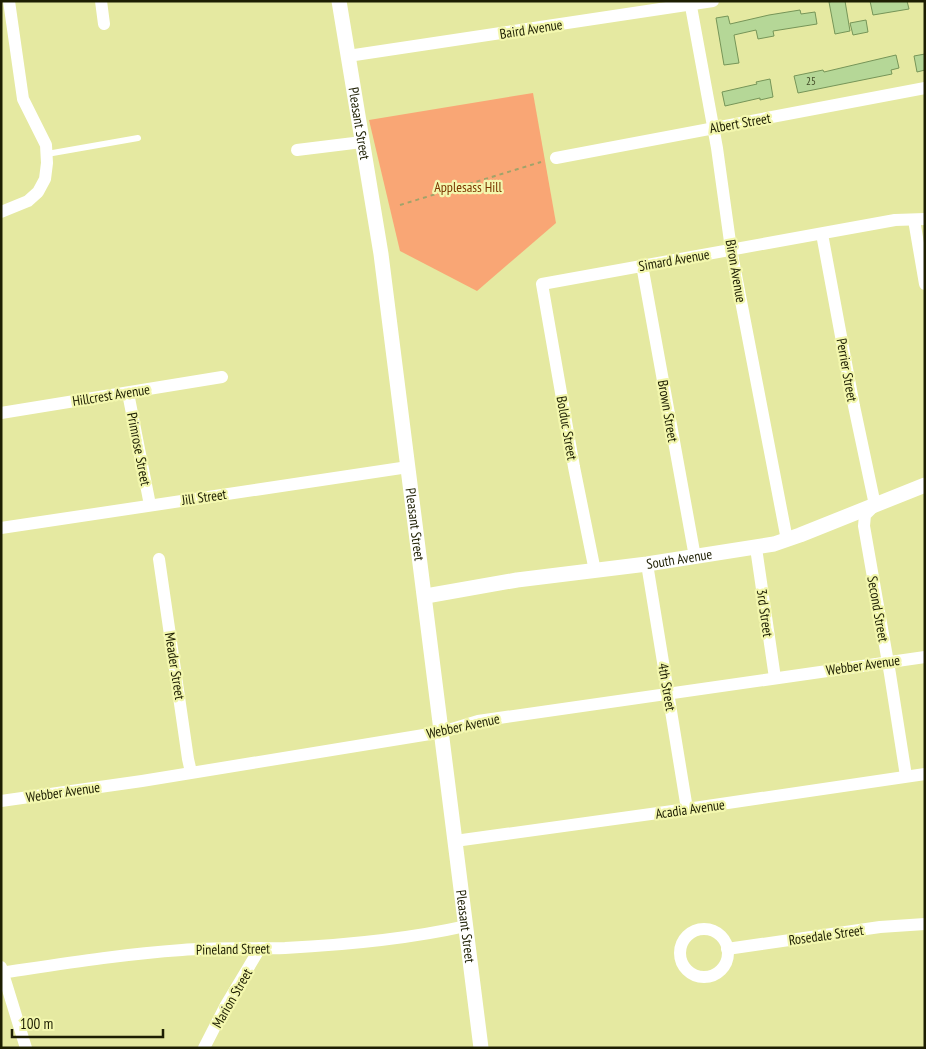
<svg xmlns="http://www.w3.org/2000/svg" width="926" height="1049" viewBox="0 0 926 1049" font-family="'PT Sans Narrow',sans-serif">
<style>
.green{fill:#f9a675}
.building{fill:#b5d797;stroke:#769558}
.lines{fill:none;stroke-linecap:round;stroke-linejoin:round}
.path{stroke:#a0a36a;stroke-width:2;stroke-dasharray:4 4;stroke-linecap:butt}
.service{stroke:#fff;stroke-width:6}
.minor{stroke:#fff;stroke-width:12}
.tertiary{stroke:#fff;stroke-width:15}
.labels{text-anchor:middle;stroke-width:4.5;stroke-linejoin:round;paint-order:stroke}
.number-label{font-size:11px;fill:#434c27}
.street-label{font-size:14px;fill:#1d1e02;stroke:#f3f7ae}
.park-label{font-size:14px;fill:#7b3700;stroke:#f3f7ae}
</style>
<rect width="100%" height="100%" fill="#e5e9a1"/>
<!-- green -->
<path class="green" d="M533,93L556,223L477,291L400,251L369,120Z"/>
<!-- building -->
<g class="building">
<path d="M834,1H845L850,31L835,34L829,2Z"/>
<path d="M870,1H907L909,9L873,15Z"/>
<path d="M800,10L801,14L815,12L817,24L773,31L774,36L758,39L756,30L734,35L739,63L724,65L716,18L728,16L730,24L769,15Z"/>
<path d="M866,20L868,32L853,35L850,23Z"/>
<path d="M925,54V70L917,72L914,56Z"/>
<path d="M896,55L899,68L891,70L892,74L798,93L794,76L823,70L824,72Z"/>
<path d="M770,79L773,97L760,100V98L725,106L722,92L757,84L756,82Z"/>
</g>
<g class="lines">
<!-- path -->
<path class="path" d="M400,205L541,162"/>
<!-- service -->
<path class="service" d="M47,154L138,138"/>
<!-- minor -->
<g class="minor">
<path d="M101,1L104,24"/>
<path d="M690,1L717,148L731,249L787,540"/>
<path d="M348,56L713,1"/>
<path d="M297,150L362,142"/>
<path d="M556,158L925,88"/>
<path d="M1,212L28,201L38,192L45,179L47,163L46,145L23,99L9,1"/>
<path d="M914,220L925,284"/>
<path d="M822,234L854,406L875,505L865,515L864,526L890,674L906,776"/>
<path d="M642,265L695,557"/>
<path d="M128,393L150,505"/>
<path d="M1,413L222,377"/>
<path d="M1,528L408,467"/>
<path d="M756,548L775,678"/>
<path d="M159,559L188,759L191,772"/>
<path d="M647,564L687,809"/>
<path d="M595,571L574,467L542,284L895,220L925,219"/>
<path d="M1,801L142,781L442,732L478,721L925,657"/>
<path d="M455,841L687,809L925,774"/>
<circle cx="704" cy="953" r="24"/>
<path d="M727,949L880,927L925,924"/>
<path d="M1,967L26,1048"/>
<path d="M1,973C61,964 122,954 182,950C216,947 250,949 285,948C344,945 408,939 466,926"/>
<path d="M204,1048L226,1005L260,948"/>
</g>
<!-- tertiary -->
<g class="tertiary">
<path id="s1" d="M339,1L381,254L481,1048"/>
<path id="s2" d="M426,596L517,580L647,564L774,544L800,535L925,485"/>
</g>
</g>
<g class="labels">
<!-- number labels -->
<g class="number-label">
<text x="811" y="85">25</text>
</g>
<!-- street labels -->
<g class="street-label">
<text transform="translate(531 29) rotate(-9)" y="5">Baird Avenue</text>
<text dy="5" stroke="none"><textPath href="#s1" startOffset="124">Pleasant Street</textPath></text>
<text transform="translate(740 123) rotate(-10)" y="5">Albert Street</text>
<text transform="translate(674 260) rotate(-10)" y="5">Simard Avenue</text>
<text transform="translate(736 271) rotate(80)" y="5">Biron Avenue</text>
<text transform="translate(847 370) rotate(80)" y="5">Perrier Street</text>
<text transform="translate(111 395) rotate(-9)" y="5">Hillcrest Avenue</text>
<text transform="translate(668 411) rotate(80)" y="5">Brown Street</text>
<text transform="translate(567 428) rotate(80)" y="5">Bolduc Street</text>
<text transform="translate(139 449) rotate(79)" y="5">Primrose Street</text>
<text transform="translate(204 497) rotate(-8)" y="5">Jill Street</text>
<text dy="5" stroke="none"><textPath href="#s1" startOffset="529">Pleasant Street</textPath></text>
<text dy="5" stroke="none"><textPath href="#s2" startOffset="256">South Avenue</textPath></text>
<text transform="translate(878 609) rotate(80)" y="5">Second Street</text>
<text transform="translate(765 613) rotate(82)" y="5">3rd Street</text>
<text transform="translate(863 665) rotate(-8)" y="5">Webber Avenue</text>
<text transform="translate(175 666) rotate(81)" y="5">Meader Street</text>
<text transform="translate(667 687) rotate(80)" y="5">4th Street</text>
<text transform="translate(463 726) rotate(-12)" y="5">Webber Avenue</text>
<text transform="translate(63 792) rotate(-8)" y="5">Webber Avenue</text>
<text transform="translate(690 809) rotate(-8)" y="5">Acadia Avenue</text>
<text dy="5" stroke="none"><textPath href="#s1" startOffset="934">Pleasant Street</textPath></text>
<text transform="translate(826 935) rotate(-8)" y="5">Rosedale Street</text>
<text transform="translate(233 949) rotate(-1)" y="5">Pineland Street</text>
<text transform="translate(232 998) rotate(-60)" y="5">Marion Street</text>
</g>
<!-- park labels -->
<g class="park-label">
<text x="468" y="192">Applesass Hill</text>
</g>
</g>
<!-- border -->
<rect width="926" height="1049" fill="none" stroke="#1d1e02" stroke-width="5"/>
<!-- scale -->
<path d="M12 1029v8h151v-8" fill="none" stroke="#1d1e02" stroke-width="2.5"/>
<text x="20" y="1029" font-size="15" fill="#1d1e02" stroke="#f3f7ae" stroke-width="4" paint-order="stroke">100 m</text>
</svg>
